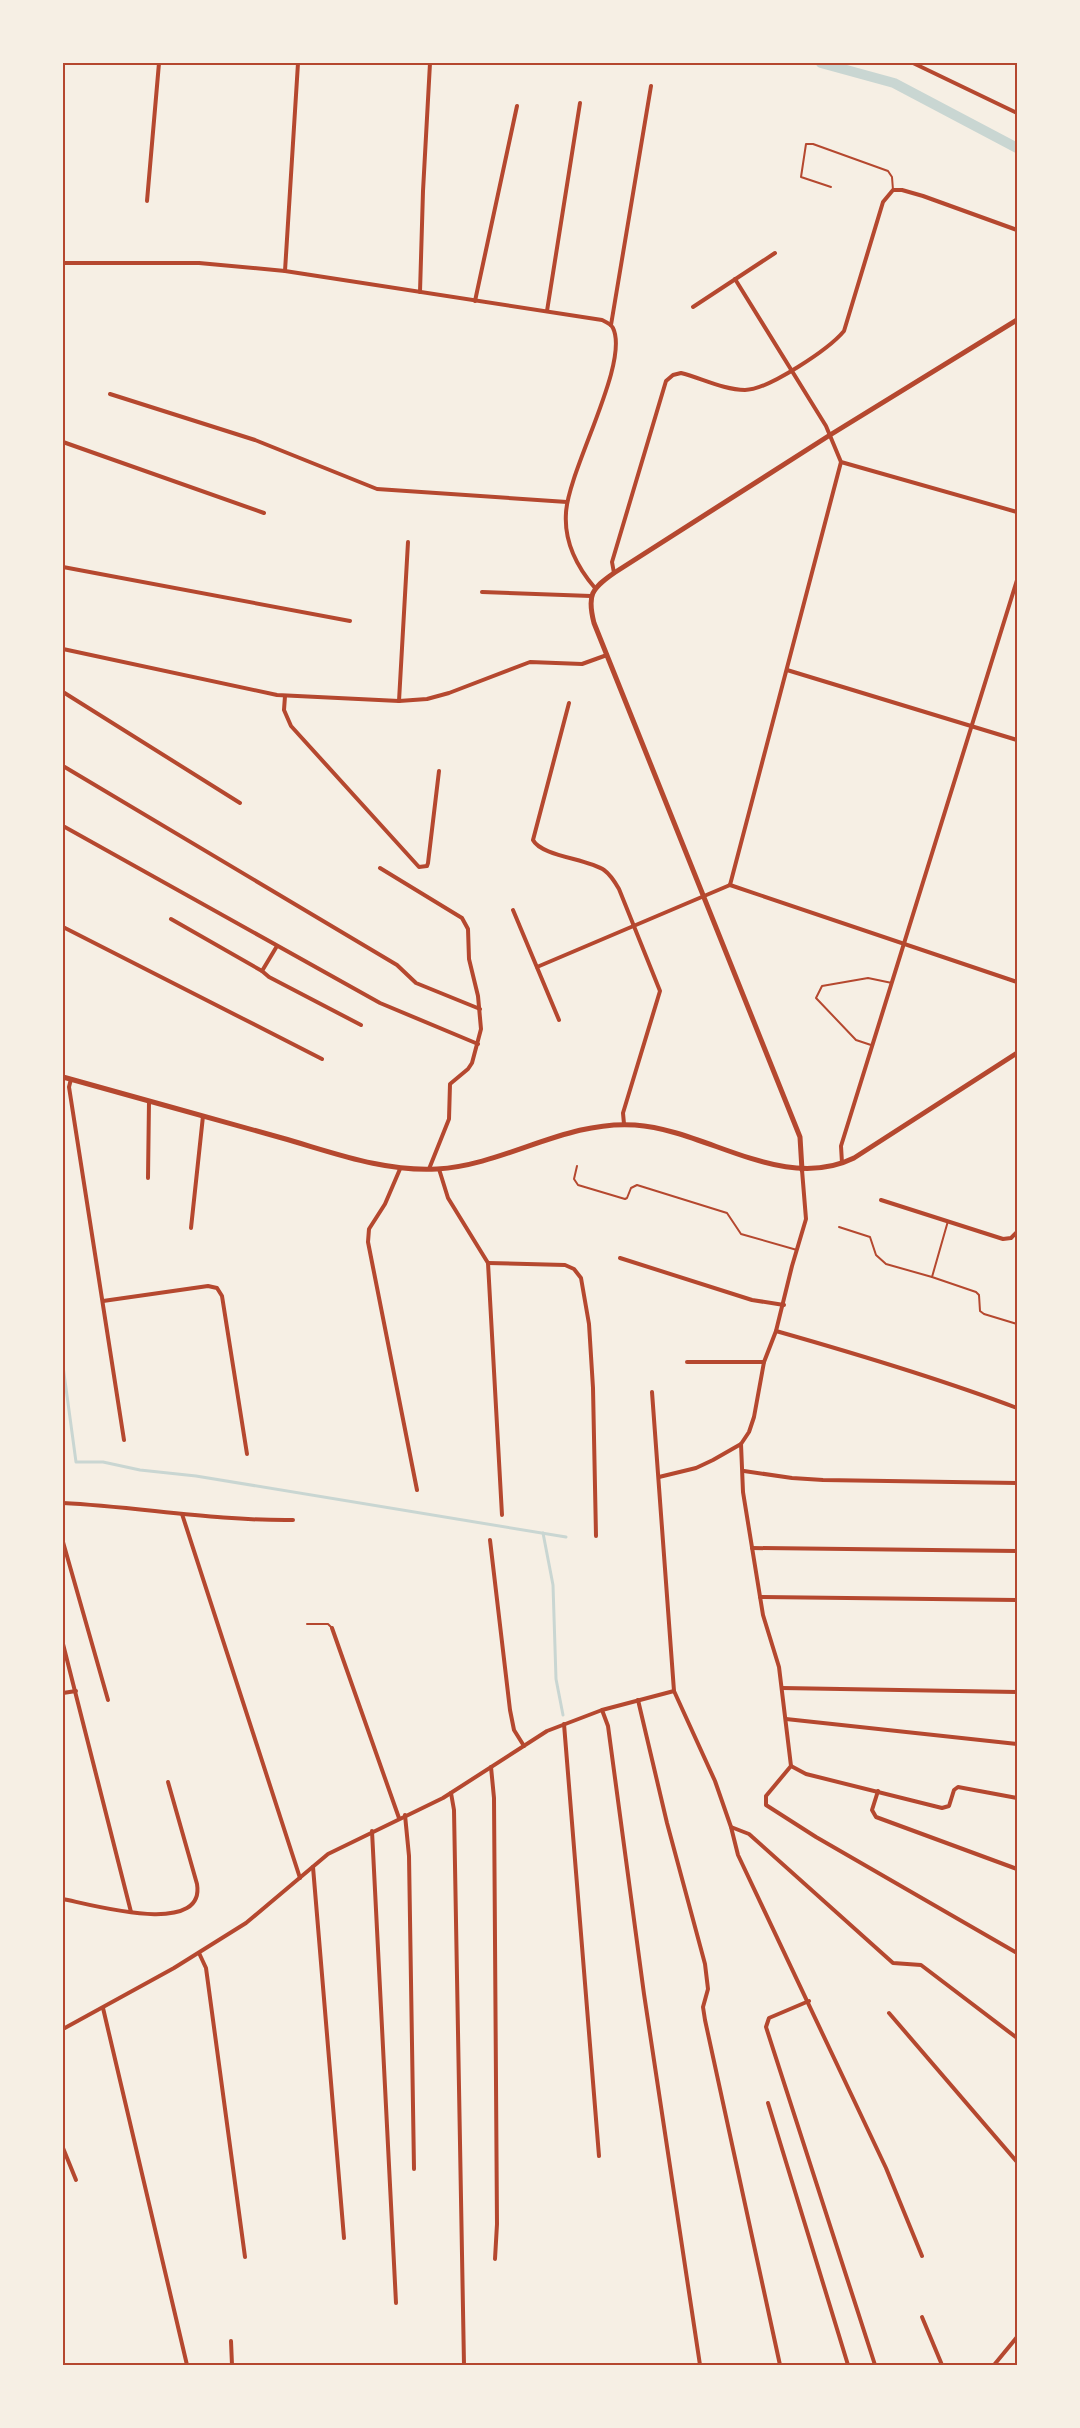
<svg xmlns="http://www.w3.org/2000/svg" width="1080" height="2428" viewBox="0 0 1080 2428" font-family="'DejaVu Sans',sans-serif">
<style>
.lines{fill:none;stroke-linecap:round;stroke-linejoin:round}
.stream{stroke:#c9d6d2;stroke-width:3}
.canal{stroke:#c9d6d2;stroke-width:10}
.service{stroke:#b5482f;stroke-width:2}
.minor{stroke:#b5482f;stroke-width:4}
.tertiary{stroke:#b5482f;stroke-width:5}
.neatline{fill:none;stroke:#b5482f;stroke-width:2}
</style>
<rect width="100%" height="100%" fill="#f6efe4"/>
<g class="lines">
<!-- stream -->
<g class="stream">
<path d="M63,1366L76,1462H103L140,1470L196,1476L566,1537"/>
<path d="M543,1533L553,1585L556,1679L563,1715"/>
</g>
<!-- canal -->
<path class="canal" d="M821,63L894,83L1017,148"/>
<!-- service -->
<g class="service">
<path d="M831,187L801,177L806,144H813L888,171L892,177L893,190"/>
<path d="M871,1045L856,1040L816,998L822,986L868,978L892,983"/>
<path d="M577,1166L574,1179L578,1185L625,1199L627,1198L631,1188L637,1185L727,1213L741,1234L797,1250"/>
<path d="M948,1221L932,1277L976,1292L979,1295L980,1311L984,1314L1017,1324"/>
<path d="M839,1227L870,1237L876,1255L886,1264L932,1277"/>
<path d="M307,1624H328L332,1628"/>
</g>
<!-- minor -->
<g class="minor">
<path d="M913,63L1017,113"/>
<path d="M147,201L159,63"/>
<path d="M63,263H199L285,271L602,320C606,322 611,324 613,328C630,363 568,470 566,513C564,541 577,567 595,588"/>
<path d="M285,271L298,63"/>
<path d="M735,279L826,426L841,462L1017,512"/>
<path d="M420,292L423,191L430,63"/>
<path d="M475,301L517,106"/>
<path d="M693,307L775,253"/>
<path d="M547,311L580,103"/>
<path d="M611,325L651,86"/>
<path d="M110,394L255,440L377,489L567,502"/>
<path d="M63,442L264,513"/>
<path d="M63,567L350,621"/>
<path d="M614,573L612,562L666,381L673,375L681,373C701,378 724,390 745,390C768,390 829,349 844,331L883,202L893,190H902L923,196L1017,230"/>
<path d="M482,592L591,596"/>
<path d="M63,649L277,695L399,701L427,699L449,693L530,662L582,664L607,655"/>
<path d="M787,670L1017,740"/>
<path d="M63,692L240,803"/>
<path d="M285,696L284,710L291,726L419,867L427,866L428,863L439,771"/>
<path d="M399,701L408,542"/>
<path d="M569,703L533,840C541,856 588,859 604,870C611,875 615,882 619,889L660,991L623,1113L624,1124"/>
<path d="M63,766L397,965L416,983L480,1009"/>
<path d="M63,826L380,1003L478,1044"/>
<path d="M380,868L462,918L468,929L469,959L478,996L481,1029L472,1063L468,1069L450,1084L449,1119L429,1169"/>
<path d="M730,885L841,462"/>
<path d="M730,885L1017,982"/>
<path d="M513,910L559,1020"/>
<path d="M171,919L262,971L269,977L361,1025"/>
<path d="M63,927L322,1059"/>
<path d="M537,967L730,885"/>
<path d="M262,971L277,946"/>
<path d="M71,1079L69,1087L124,1440"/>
<path d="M842,1163L841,1146L1017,580"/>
<path d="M400,1169L385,1204L369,1229L368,1242L417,1490"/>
<path d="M439,1169L448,1198L488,1263L502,1515"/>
<path d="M148,1178L149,1101"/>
<path d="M881,1200L1003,1239L1011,1238L1017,1232"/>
<path d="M191,1228L203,1116"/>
<path d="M620,1258L752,1300L784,1305"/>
<path d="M488,1263L565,1265L574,1269L581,1278L589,1324L593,1388L596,1536"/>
<path d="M103,1301L208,1286L217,1288L222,1296L247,1454"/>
<path d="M776,1331C857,1354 938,1378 1017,1408"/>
<path d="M687,1362H764"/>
<path d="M652,1392L674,1691L715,1781L731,1827L738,1855L886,2168L922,2256"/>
<path d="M741,1444L743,1492L763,1615L779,1667L791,1766L766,1796V1805L816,1837L1017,1953"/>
<path d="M744,1471L792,1478L823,1480L1017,1483"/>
<path d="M659,1477L696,1468L713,1460L741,1444L749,1432L754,1417L764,1362L776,1331L792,1266L806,1219L802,1170"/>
<path d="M63,1503C140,1507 215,1521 293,1520"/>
<path d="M182,1514L300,1878"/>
<path d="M490,1540L510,1710L514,1730L524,1746"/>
<path d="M63,1542L108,1700"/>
<path d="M752,1548L1017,1551"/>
<path d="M760,1597L1017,1600"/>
<path d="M332,1628L399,1818"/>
<path d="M63,1644L131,1912"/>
<path d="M782,1688L1017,1692"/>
<path d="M63,1693L76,1691"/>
<path d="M638,1700L667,1823L705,1964L708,1989L703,2007L705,2020L780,2365"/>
<path d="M602,1710L608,1726L644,1994L700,2365"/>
<path d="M786,1719L1017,1744"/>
<path d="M564,1724L599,2156"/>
<path d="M791,1766L806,1774L942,1808L949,1806L954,1790L958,1787L1017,1798"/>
<path d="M491,1767L494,1798L497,2224L495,2259"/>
<path d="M878,1791L872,1810L876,1817L1017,1869"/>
<path d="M451,1793L454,1810L464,2365"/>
<path d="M405,1815L409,1856L414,2169"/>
<path d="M731,1827L749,1834L893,1963L921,1965L1017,2038"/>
<path d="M372,1831L396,2303"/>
<path d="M313,1867L344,2238"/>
<path d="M63,1899C89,1904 206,1938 197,1884L168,1782"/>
<path d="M199,1953L206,1968L245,2257"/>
<path d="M809,2001L769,2018L766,2027L875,2365"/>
<path d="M103,2008L187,2365"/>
<path d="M889,2013L1017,2162"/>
<path d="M63,2029L174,1968L246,1923L328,1854L443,1798L547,1731L602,1710L674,1691"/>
<path d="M768,2103L848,2365"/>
<path d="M63,2148L76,2180"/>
<path d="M922,2317L942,2365"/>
<path d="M231,2341L232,2365"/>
<path d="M994,2365L1017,2337"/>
</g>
<!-- tertiary -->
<g class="tertiary">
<path d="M63,1077C136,1098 209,1117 282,1138C332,1152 383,1172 437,1169C505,1165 566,1120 635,1125C707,1130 783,1193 854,1158L1017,1053"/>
<path d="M802,1170L800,1137L594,623C587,595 591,589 614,573L830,435L1017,320"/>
</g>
</g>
<!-- border -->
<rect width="1080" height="2428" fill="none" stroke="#f6efe4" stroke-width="129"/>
<rect x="64" y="64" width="952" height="2300" class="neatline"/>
</svg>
